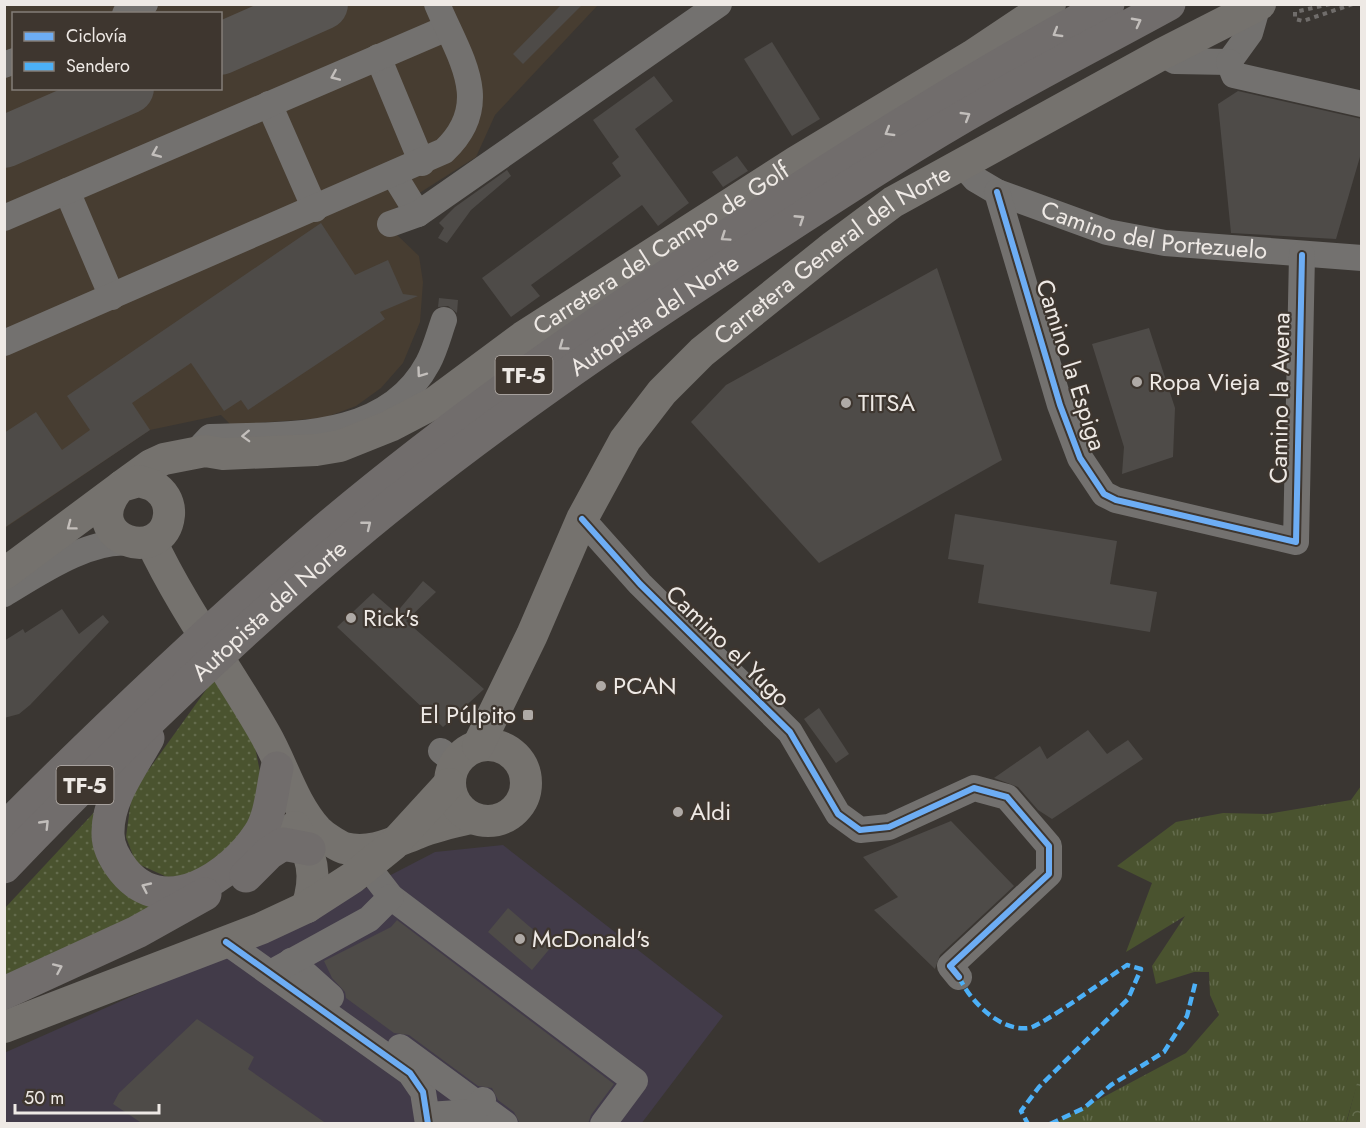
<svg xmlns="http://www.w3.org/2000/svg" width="1366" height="1128" viewBox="0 0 1366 1128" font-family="Jost,sans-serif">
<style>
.commercial{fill:#423b49}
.built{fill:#473d31;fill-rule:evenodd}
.grass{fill:url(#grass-tufts)}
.forest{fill:url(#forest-crowns)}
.garden{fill:url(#garden-dots)}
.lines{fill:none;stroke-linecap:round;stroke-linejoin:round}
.taxiway{stroke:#585552;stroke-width:52}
.building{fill:#4e4b48}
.path{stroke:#706d6b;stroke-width:4;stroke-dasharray:4.5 4.5;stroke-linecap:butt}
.minor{stroke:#73716f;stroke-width:26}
.major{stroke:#75726e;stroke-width:32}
.highway{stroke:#716d6c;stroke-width:33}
.quiet{stroke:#4cb0f7;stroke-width:4.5;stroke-dasharray:9 4.5;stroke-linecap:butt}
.cycleway-casing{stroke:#3e362f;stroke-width:10}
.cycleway{stroke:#6dadf4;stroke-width:6}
.oneway{stroke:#c2bebb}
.oneway2{stroke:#c3bfbc}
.oneway3{stroke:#c4bfbb}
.poi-dot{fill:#afaaa6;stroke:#3e362f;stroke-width:2}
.labels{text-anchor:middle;stroke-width:4.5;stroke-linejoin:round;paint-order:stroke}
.shield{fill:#3e362f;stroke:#b9b3ae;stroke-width:1.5}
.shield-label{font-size:22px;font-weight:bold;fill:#eee9e5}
.street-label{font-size:24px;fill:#eee9e5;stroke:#3e362f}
.poi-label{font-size:24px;fill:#eee9e5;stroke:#3e362f;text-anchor:start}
</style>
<defs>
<pattern id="grass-tufts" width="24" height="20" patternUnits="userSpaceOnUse" patternTransform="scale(1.5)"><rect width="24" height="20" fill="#4a532f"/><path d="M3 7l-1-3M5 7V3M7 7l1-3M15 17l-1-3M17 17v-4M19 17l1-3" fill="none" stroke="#646c4d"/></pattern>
<pattern id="forest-crowns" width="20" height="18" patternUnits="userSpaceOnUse" patternTransform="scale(1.5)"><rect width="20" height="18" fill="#4a532f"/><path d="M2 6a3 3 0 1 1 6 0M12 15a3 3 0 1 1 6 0" fill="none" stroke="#646c4d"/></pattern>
<pattern id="garden-dots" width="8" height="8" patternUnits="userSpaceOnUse" patternTransform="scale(1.5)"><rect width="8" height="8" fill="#4a532f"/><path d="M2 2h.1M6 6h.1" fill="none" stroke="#646c4d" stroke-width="1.8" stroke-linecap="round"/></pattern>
</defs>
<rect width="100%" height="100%" fill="#3a3632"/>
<!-- commercial -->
<path class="commercial" d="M503,845L723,1016L641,1124L5,1123L4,1053L308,918L435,852Z"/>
<!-- built -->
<path class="built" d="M5,5H598L495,115L476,157L388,213L396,234L419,256L423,282L420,322L403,363L381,388L356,406L324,418L231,425L221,415L150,430L5,528ZM14,14H220V88H14Z"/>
<!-- grass -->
<path class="grass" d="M1361,786L1362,1068L1346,1123L1053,1124L1186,1053L1219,1015L1210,995L1209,972H1194L1156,984L1152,966L1185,916L1126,952L1152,883L1117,866L1176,822L1223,813L1267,814L1351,800Z"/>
<!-- forest -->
<path class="forest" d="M1361,1068V1123H1346L1347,1121Z"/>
<!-- garden -->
<g class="garden">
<path d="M216,676L253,737L261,777L259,811L243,839L200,875L167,877L136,863L126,837L132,793Z"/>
<path d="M100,806L165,904L5,979V908Z"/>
</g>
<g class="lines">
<!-- taxiway -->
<g class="taxiway">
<path d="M220,49L322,4"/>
<path d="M4,142L128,88"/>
</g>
</g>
<!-- building -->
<g class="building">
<path d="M562,4H583L523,64L513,54Z"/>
<path d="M772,42L820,119L792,136L744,59Z"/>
<path d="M654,76L673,101L635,129L689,203L658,226L642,205L531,285L540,296L511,317L482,278L621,176L612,163L619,157L593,120Z"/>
<path d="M1238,91L1362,119V150L1336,239L1231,233L1218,104Z"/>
<path d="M737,156L748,171L723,187L712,172Z"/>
<path d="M507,170L511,176L471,210L447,243L438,238L444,228L439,223L455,207Z"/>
<path d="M321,223L355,275L388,260L403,294L418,296L380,312L385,319L248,410L241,400L224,411L191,363L132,403L150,430L4,528V433L36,412L62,450L90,430L67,396Z"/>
<path d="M937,268L1002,460L819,563L691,422L726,385Z"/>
<path d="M439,298L458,300L457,313L448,306L438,307Z"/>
<path d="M1149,328L1175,408L1173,457L1122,474L1124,447L1092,344Z"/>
<path d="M955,514L1117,541L1110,584L1157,592L1150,632L978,603L984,565L948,559Z"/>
<path d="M423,581L436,592L406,621L484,689L443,727L337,627L373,593L396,613Z"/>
<path d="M62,609L79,634L103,615L109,622L30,705L19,714L4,718V641L23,629L25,633Z"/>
<path d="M819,708L849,754L836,763L804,719Z"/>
<path d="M1088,730L1107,754L1128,740L1143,759L1052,819L1038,810L1018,787L994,778L1040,746L1047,759Z"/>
<path d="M951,821L1014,886L940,955L935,969L874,910L898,897L863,857Z"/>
<path d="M508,908L552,946L532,970L488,932Z"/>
<path d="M397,920L614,1084L591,1115L588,1124H520L514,1112L498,1100L492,1088L478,1086L409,1035L394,1033L346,998L345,992L332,978L324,961L391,927Z"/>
<path d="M197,1019L254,1057L248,1069L327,1124H143L113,1104L119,1093Z"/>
</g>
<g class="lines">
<!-- path -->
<path class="path" d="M1330,4L1295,12V19L1303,21L1353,4"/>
<!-- minor -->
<g class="minor">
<path d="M125,14L145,4"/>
<path d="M1162,54L1175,61L1229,62L1250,33L1258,5"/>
<path d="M378,57L422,163"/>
<path d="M1229,62L1234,75L1362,104"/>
<path d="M4,65L14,61"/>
<path d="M269,104L315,209"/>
<path id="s1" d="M961,163L975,179L997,192L1107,232L1165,243L1362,258"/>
<path d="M394,175L418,214"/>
<path d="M67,191L112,297"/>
<path d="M997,192L1060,405L1080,458L1104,494L1116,500L1296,542L1302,255"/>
<path d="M4,218L447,28"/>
<path d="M390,224L418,214L719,4"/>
<path d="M4,343L444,151C495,103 459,57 437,4"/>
<path d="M195,453L210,437C286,434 386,442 428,363C435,350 439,334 444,320"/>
<path d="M582,519L640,584L790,732L838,814L860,830L889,827L974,788L1007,797L1049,846V874L950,966L959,977"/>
<path d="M4,594C39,573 90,538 131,543"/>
<path d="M441,751L455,762"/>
<path d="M367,866L391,897L635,1081L603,1124"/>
<path d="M226,942L410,1073L423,1092L428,1124"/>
<path d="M291,961L331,997"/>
<path d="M278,969L369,919L391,897"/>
<path d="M400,1047L505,1124"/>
<path d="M428,1115L473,1112L483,1100"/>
</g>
<!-- major -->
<g class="major">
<path id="s2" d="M122,486L151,465L164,459L205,451L223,454L316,450L340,446L390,426L434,403L523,337L796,162L972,56L1050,4"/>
<path d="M151,541C183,609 228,669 265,734C283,765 292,802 317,830C323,836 336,845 344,848C371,855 394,842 418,833C435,826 453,822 471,818"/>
<path d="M4,574L122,486L139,481L152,485C163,491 170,502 169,515C164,566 79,540 117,490"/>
<circle cx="488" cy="783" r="38"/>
<path id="s3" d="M478,746L532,635L582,519L625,440L662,392L702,352L834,246L893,202L1162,54L1260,4"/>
<path d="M295,827C312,855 318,875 307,907"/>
<path d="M4,1027L262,928L307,907L352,878L394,844L449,784"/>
</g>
<!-- highway -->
<g class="highway">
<path d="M148,738C132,767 107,799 108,834C108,847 116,861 124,871C165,921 232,876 259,834C271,816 272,789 277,768"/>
<path d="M4,829C107,726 213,625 324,530C446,427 577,335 710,247C840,161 971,78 1108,4"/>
<path id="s4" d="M4,867C119,747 239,631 366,526C485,428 612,341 741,257C823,204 904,150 989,102C1048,68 1109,37 1169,4"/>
<path d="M246,876L269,853L283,844L309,849"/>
<path d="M4,993L137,932L205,894"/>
</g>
<!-- quiet -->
<g class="quiet">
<path d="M959,977C970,1001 1000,1032 1029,1028C1040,1027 1112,975 1127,965L1141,969L1128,999L1039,1087L1021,1111L1028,1124"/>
<path d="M1050,1124L1084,1108L1111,1085L1164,1052L1187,1016L1196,980"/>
</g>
<defs>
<g id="cycleway">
<path d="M997,192L1060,405L1080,458L1104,494L1116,500L1296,542L1302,255"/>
<path d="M582,519L640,584L790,732L838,814L860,830L889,827L974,788L1007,797L1049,846V874L950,966L959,977"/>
<path d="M226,942L410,1073L423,1092L428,1124"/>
</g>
</defs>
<!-- cycleway casing -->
<use href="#cycleway" class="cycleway-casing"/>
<!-- cycleway -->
<use href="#cycleway" class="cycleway"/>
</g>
<!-- one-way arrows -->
<defs><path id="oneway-chevron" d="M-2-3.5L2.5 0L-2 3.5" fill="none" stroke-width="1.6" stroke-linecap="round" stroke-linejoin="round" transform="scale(1.5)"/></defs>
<g class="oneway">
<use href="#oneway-chevron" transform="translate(1137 22) rotate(-28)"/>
<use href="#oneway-chevron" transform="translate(1057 33) rotate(149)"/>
<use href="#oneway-chevron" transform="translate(966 116) rotate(-31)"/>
<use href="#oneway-chevron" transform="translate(889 132) rotate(149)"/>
<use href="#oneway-chevron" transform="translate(800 219) rotate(-33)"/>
<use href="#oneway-chevron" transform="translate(725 237) rotate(146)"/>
<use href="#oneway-chevron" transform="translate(563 346) rotate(144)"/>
<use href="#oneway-chevron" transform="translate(367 525) rotate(-39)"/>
<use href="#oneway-chevron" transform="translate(45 824) rotate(-46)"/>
<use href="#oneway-chevron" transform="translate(146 887) rotate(-155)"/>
<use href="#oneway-chevron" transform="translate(58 968) rotate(-24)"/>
</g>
<g class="oneway2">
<use href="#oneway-chevron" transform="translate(335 76) rotate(157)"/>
<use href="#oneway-chevron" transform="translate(156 153) rotate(157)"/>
<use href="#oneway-chevron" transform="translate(421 373) rotate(126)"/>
<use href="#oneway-chevron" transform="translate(246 436) rotate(178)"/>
</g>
<use class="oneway3" href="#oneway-chevron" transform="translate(71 526) rotate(143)"/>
<!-- markers -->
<g class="poi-dot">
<circle cx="1137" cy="382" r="6"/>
<circle cx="846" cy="403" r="6"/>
<circle cx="351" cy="618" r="6"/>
<circle cx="601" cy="686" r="6"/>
<rect x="522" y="709" width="12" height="12" rx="3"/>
<circle cx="678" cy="812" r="6"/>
<circle cx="520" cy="939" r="6"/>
</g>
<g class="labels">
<!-- shield labels -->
<g class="shield">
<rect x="495.5" y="356" width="57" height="38" rx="4.5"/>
<rect x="56.5" y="766" width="57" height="38" rx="4.5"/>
</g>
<g class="shield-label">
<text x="524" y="383">TF-5</text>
<text x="85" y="793">TF-5</text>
</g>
<!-- street labels -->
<g class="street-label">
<text dy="8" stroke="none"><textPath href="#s1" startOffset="210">Camino del Portezuelo</textPath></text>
<text dy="8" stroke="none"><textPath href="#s2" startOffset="606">Carretera del Campo de Golf</textPath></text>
<text dy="8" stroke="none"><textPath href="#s3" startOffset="620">Carretera General del Norte</textPath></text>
<text dy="8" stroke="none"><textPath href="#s4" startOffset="855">Autopista del Norte</textPath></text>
<text transform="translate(1071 365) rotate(72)" y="8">Camino la Espiga</text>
<text transform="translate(1280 398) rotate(-89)" y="8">Camino la Avena</text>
<text dy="8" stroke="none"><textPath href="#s4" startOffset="369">Autopista del Norte</textPath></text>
<text transform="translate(728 646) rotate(44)" y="8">Camino el Yugo</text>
</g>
<!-- poi labels -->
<g class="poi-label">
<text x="1149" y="390">Ropa Vieja</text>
<text x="858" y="411">TITSA</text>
<text x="363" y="626">Rick's</text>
<text x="613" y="694">PCAN</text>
<text x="516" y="723" text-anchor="end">El Púlpito</text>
<text x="690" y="820">Aldi</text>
<text x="532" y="947">McDonald's</text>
</g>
</g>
<!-- border -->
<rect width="1366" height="1128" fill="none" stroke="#eee9e5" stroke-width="12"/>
<!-- legend -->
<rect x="12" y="12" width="210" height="78" fill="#3e362f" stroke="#847e78" stroke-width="1.5"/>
<rect x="24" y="32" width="30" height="9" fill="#6dadf4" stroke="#847e78" stroke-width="1.5"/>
<text x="66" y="42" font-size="18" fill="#eee9e5">Ciclovía</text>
<rect x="24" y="62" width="30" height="9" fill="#4cb0f7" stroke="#847e78" stroke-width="1.5"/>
<text x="66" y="72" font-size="18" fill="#eee9e5">Sendero</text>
<!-- scale -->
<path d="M15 1104v9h144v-9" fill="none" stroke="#eee9e5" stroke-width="3"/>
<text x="24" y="1104" font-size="18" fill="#eee9e5" stroke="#3e362f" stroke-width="4.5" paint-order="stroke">50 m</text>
</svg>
